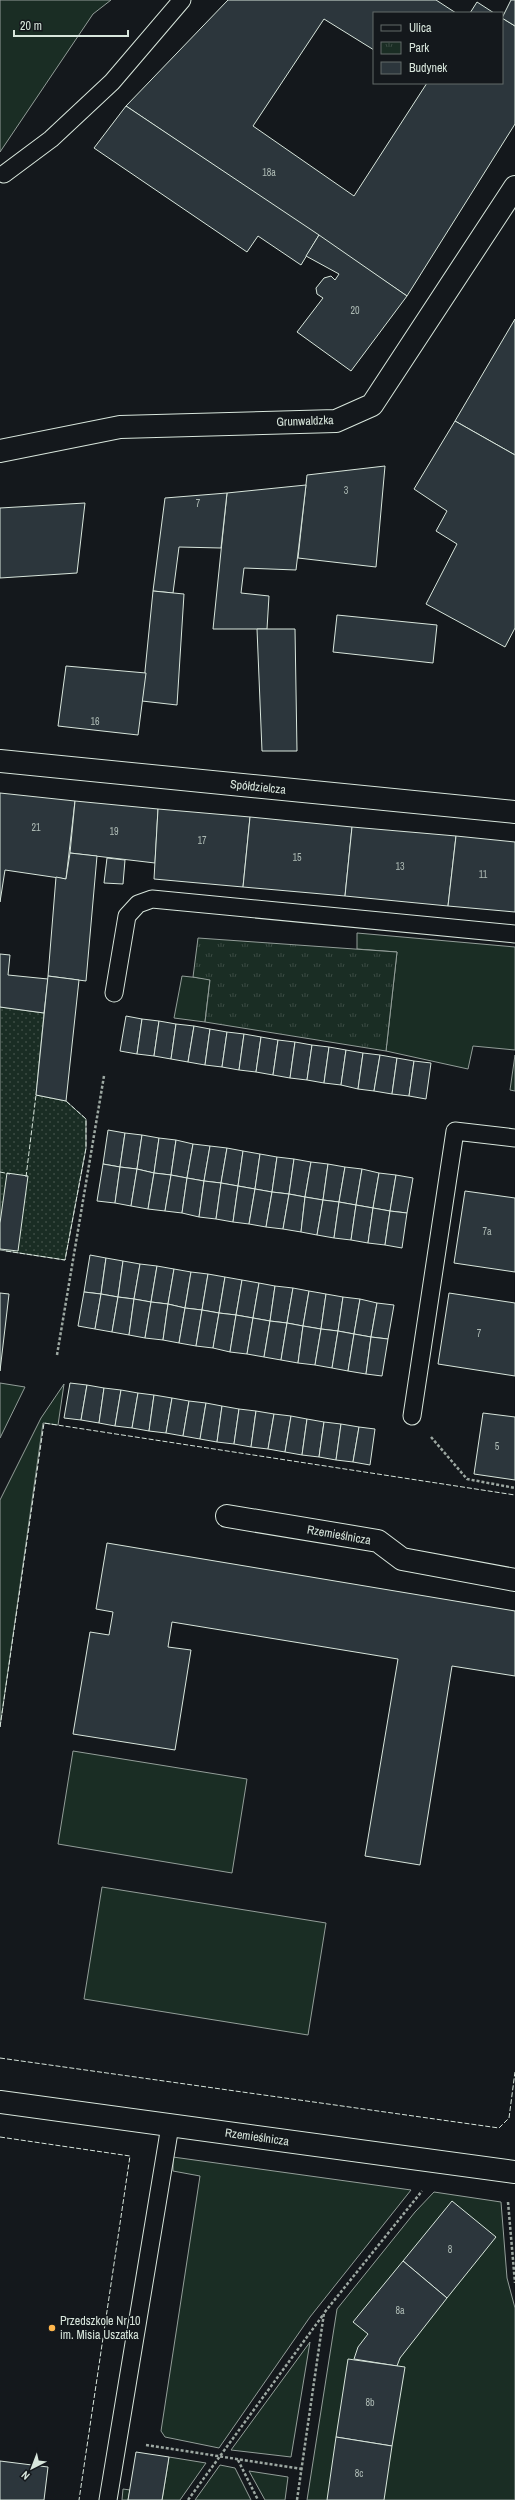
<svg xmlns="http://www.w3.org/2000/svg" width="515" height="2500" viewBox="0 0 515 2500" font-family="'Archivo Narrow',sans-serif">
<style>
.grass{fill:#1a2d24;stroke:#939e99}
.park{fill:url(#park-tufts);stroke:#939e99}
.garden{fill:url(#garden-dots);stroke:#939e99}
.building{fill:#2c363c;stroke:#d8e6dc}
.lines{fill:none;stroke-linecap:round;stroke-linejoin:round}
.lane-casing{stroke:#d8e6dc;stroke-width:19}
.street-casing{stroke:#d8e6dc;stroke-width:24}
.path{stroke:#9da8a2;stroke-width:2.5;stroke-dasharray:3 2;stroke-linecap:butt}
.lane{stroke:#14181c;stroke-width:17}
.street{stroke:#14181c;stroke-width:22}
.fence{stroke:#d8e6dc;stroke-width:1;stroke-dasharray:5 2;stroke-linecap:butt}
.poi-dot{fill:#ffb74d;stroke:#14181c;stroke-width:1.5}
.labels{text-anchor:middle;stroke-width:3;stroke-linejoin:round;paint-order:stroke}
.number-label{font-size:10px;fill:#adbab4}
.street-label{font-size:12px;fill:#d8e6dc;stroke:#14181c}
.poi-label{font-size:12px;fill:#d8e6dc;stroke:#14181c;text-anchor:start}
</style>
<defs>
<pattern id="park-tufts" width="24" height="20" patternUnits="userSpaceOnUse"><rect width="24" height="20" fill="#1a2d24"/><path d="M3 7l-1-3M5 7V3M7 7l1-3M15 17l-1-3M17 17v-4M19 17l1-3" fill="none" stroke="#3b4b43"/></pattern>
<pattern id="garden-dots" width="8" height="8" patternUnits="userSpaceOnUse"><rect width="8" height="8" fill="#1a2d24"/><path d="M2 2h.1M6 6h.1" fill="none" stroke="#3b4b43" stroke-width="1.8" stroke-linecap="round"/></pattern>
</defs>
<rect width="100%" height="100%" fill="#14181c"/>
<!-- grass -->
<g class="grass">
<path d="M0,0H111L93,14L0,152Z"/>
<path d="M357,933L515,947V1050L473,1046L468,1069L386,1051L397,952L357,949Z"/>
<path d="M182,976L210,979L205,1022L174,1018Z"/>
<path d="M515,1055V1091L510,1090Z"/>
<path d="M0,1383L25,1387L0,1438Z"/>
<path d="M64,1384L58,1425L43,1423L0,1727V1500L41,1418Z"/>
<path d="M73,1751L247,1779L232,1873L58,1844Z"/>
<path d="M102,1887L326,1923L308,2035L84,1999Z"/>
<path d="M173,2157L411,2190L310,2317L219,2448L165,2437L161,2431L200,2176L173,2171Z"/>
<path d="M434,2192L501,2202L507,2278L515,2308V2500H307L337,2309L415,2212Z"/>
<path d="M310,2342L291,2457L231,2450Z"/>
<path d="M169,2457L206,2463L180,2500H162Z"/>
<path d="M220,2465L235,2468L251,2500H195Z"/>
<path d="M249,2471L288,2477L285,2500H265Z"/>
<path d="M123,2489L130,2490L128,2500H122Z"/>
</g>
<!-- park -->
<path class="park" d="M198,938L397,952L386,1051L205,1022L210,980L193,977Z"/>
<!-- garden -->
<path class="garden" d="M0,1007L44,1013L36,1095L66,1101L86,1119V1148L65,1260L0,1250Z"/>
<!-- building -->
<g class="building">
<path d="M228,0H436L456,13H374V50L324,19L253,126L354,196L427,83H502V18L515,26V124L407,296L126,106Z"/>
<path d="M511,0H515V26L502,18Z"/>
<path d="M477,2L494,13H470Z"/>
<path d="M126,106L319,235L301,265L258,236L247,252L94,148Z"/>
<path d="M319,235L407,296L351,371L297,332L323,298L317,294L316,288L324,278L331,276L335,280L339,274L306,256Z"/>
<path d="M515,319V455L455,421Z"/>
<path d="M455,421L515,455V628L505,647L426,604L457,544L436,531L447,511L414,489Z"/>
<path d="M385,466L376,567L298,558L307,475Z"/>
<path d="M306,485L296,570L244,568L241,593L269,596L267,629H213L227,493Z"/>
<path d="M227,493L221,548L179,547L173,593L153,591L165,498Z"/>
<path d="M85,503L77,573L0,578V508Z"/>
<path d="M153,591L184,594L177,705L142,701Z"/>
<path d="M337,615L437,625L433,663L333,652Z"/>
<path d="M257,629H295L297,751H262Z"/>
<path d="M66,666L146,673L138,735L58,726Z"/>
<path d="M0,793L75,801L66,879L5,870L0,902Z"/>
<path d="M75,801L158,809L155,863L70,853Z"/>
<path d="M158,809L250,817L243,887L154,879Z"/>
<path d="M250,817L352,827L345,896L243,887Z"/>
<path d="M352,827L456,836L448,906L345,896Z"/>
<path d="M456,836L515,842V912L448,906Z"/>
<path d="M70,853L97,856L86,981L48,976L56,877L66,879Z"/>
<path d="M107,858L125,860L123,884L104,883Z"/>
<path d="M0,954L10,955L8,975L48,979L44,1013L0,1007Z"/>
<path d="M48,976L79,980L66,1101L36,1095Z"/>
<path d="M126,1016L142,1019L137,1054L120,1051Z"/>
<path d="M142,1019L159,1021L154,1056L137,1054Z"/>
<path d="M159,1021L176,1024L171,1059L154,1056Z"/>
<path d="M176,1024L194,1026L188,1062L171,1059Z"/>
<path d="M194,1026L210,1029L205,1065L188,1062Z"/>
<path d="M210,1029L227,1032L222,1067L205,1065Z"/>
<path d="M227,1032L244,1034L239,1070L222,1067Z"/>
<path d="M244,1034L261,1037L256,1072L239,1070Z"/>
<path d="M261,1037L278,1040L273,1075L256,1072Z"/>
<path d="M278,1040L295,1042L290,1078L273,1075Z"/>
<path d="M295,1042L312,1045L307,1080L290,1078Z"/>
<path d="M312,1045L329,1047L324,1083L307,1080Z"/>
<path d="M329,1047L346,1050L341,1085L324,1083Z"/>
<path d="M346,1050L363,1053L358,1089L341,1085Z"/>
<path d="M363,1053L380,1055L374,1091L358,1089Z"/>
<path d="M380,1055L397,1058L392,1094L374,1091Z"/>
<path d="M397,1058L414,1061L409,1096L392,1094Z"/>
<path d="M414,1061L431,1063L426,1099L409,1096Z"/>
<path d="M108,1130L125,1133L120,1167L103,1164Z"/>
<path d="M125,1133L142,1135L137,1169L120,1167Z"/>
<path d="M142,1135L159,1138L154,1173L137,1169Z"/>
<path d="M159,1138L176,1140L171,1175L154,1173Z"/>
<path d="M176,1140L193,1144L187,1178L171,1175Z"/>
<path d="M193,1144L210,1146L204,1181L187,1178Z"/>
<path d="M210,1146L227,1148L221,1183L204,1181Z"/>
<path d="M227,1148L243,1151L238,1186L221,1183Z"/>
<path d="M243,1151L260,1154L255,1189L238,1186Z"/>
<path d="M260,1154L277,1157L272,1192L255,1189Z"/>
<path d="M277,1157L294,1159L289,1194L272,1192Z"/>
<path d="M294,1159L311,1162L305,1197L289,1194Z"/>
<path d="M311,1162L328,1164L323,1200L305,1197Z"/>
<path d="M103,1164L120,1167L115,1203L97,1201Z"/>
<path d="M328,1164L345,1167L339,1202L323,1200Z"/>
<path d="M120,1167L137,1169L131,1206L115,1203Z"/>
<path d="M345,1167L362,1169L356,1205L339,1202Z"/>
<path d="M137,1169L154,1173L148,1209L131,1206Z"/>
<path d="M362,1169L379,1173L373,1208L356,1205Z"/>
<path d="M7,1173L28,1176L18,1251L0,1249V1223Z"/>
<path d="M154,1173L171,1175L165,1211L148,1209Z"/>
<path d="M379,1173L396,1175L390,1211L373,1208Z"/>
<path d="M171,1175L187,1178L182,1213L165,1211Z"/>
<path d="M396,1175L413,1178L407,1213L390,1211Z"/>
<path d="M187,1178L204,1181L199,1217L182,1213Z"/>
<path d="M204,1181L221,1183L216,1219L199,1217Z"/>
<path d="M221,1183L238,1186L233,1222L216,1219Z"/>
<path d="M238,1186L255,1189L249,1224L233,1222Z"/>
<path d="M255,1189L272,1192L266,1227L249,1224Z"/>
<path d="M465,1191L515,1198V1272L454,1263Z"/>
<path d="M272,1192L289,1194L283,1229L266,1227Z"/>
<path d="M289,1194L305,1197L301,1232L283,1229Z"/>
<path d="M305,1197L323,1200L317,1235L301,1232Z"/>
<path d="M323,1200L339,1202L334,1238L317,1235Z"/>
<path d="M339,1202L356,1205L351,1240L334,1238Z"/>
<path d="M356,1205L373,1208L368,1243L351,1240Z"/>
<path d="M373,1208L390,1211L385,1245L368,1243Z"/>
<path d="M390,1211L407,1213L402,1248L385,1245Z"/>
<path d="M90,1255L106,1258L101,1294L84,1292Z"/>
<path d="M106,1258L123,1261L118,1297L101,1294Z"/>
<path d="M123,1261L140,1264L134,1299L118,1297Z"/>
<path d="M140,1264L157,1266L151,1302L134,1299Z"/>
<path d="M157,1266L174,1269L168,1304L151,1302Z"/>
<path d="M174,1269L191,1272L185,1308L168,1304Z"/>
<path d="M191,1272L208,1274L202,1310L185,1308Z"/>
<path d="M208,1274L225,1277L219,1313L202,1310Z"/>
<path d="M225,1277L242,1280L236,1315L219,1313Z"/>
<path d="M242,1280L259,1283L253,1318L236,1315Z"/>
<path d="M259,1283L275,1286L270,1321L253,1318Z"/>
<path d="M275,1286L293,1288L287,1323L270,1321Z"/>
<path d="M293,1288L309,1291L303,1326L287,1323Z"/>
<path d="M309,1291L326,1294L321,1329L303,1326Z"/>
<path d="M84,1292L101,1294L95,1329L78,1326Z"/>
<path d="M0,1293L9,1294L0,1371Z"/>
<path d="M449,1293L515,1303V1376L438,1364Z"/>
<path d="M101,1294L118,1297L112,1332L95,1329Z"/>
<path d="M326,1294L343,1297L338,1331L321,1329Z"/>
<path d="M118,1297L134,1299L129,1335L112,1332Z"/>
<path d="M343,1297L360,1299L354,1334L338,1331Z"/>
<path d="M134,1299L151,1302L145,1338L129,1335Z"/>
<path d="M360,1299L377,1303L371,1337L354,1334Z"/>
<path d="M151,1302L168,1304L163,1340L145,1338Z"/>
<path d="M377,1303L394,1305L388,1339L371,1337Z"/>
<path d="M168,1304L185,1308L179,1343L163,1340Z"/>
<path d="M185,1308L202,1310L196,1346L179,1343Z"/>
<path d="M202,1310L219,1313L213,1348L196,1346Z"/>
<path d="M219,1313L236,1315L230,1352L213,1348Z"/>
<path d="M236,1315L253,1318L247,1354L230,1352Z"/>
<path d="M253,1318L270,1321L264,1357L247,1354Z"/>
<path d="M270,1321L287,1323L281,1360L264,1357Z"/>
<path d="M287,1323L303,1326L298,1363L281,1360Z"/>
<path d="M303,1326L321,1329L315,1365L298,1363Z"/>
<path d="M321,1329L338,1331L332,1368L315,1365Z"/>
<path d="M338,1331L354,1334L348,1371L332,1368Z"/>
<path d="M354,1334L371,1337L366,1374L348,1371Z"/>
<path d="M371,1337L388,1339L382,1376L366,1374Z"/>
<path d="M70,1383L87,1385L81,1420L64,1418Z"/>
<path d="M87,1385L104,1388L99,1423L81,1420Z"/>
<path d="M104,1388L121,1390L115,1426L99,1423Z"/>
<path d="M121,1390L138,1393L132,1428L115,1426Z"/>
<path d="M138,1393L154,1395L149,1431L132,1428Z"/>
<path d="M154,1395L172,1398L166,1433L149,1431Z"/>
<path d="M172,1398L189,1401L183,1436L166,1433Z"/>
<path d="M189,1401L206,1403L200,1439L183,1436Z"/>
<path d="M206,1403L222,1406L217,1442L200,1439Z"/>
<path d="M222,1406L239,1409L234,1444L217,1442Z"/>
<path d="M239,1409L256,1411L251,1447L234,1444Z"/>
<path d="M256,1411L274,1414L268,1449L251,1447Z"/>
<path d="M483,1413L515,1417V1480L474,1474Z"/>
<path d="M274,1414L291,1416L285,1452L268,1449Z"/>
<path d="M291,1416L307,1419L302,1455L285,1452Z"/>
<path d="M307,1419L324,1422L319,1457L302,1455Z"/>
<path d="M324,1422L341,1424L336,1460L319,1457Z"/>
<path d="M341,1424L359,1427L353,1462L336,1460Z"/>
<path d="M359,1427L375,1429L370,1465L353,1462Z"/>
<path d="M107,1543L515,1611V1676L452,1666L420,1865L365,1856L398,1659L172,1622L168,1647L191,1650L175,1750L73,1734L90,1632L109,1635L113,1612L96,1609Z"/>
<path d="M452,2201L496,2237L447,2298L403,2261Z"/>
<path d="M403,2261L447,2298L400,2358L397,2366L354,2359L358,2347L368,2334L353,2322Z"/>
<path d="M348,2359L405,2367L392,2446L336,2437Z"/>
<path d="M336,2437L392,2446L384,2500H327Z"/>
<path d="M136,2452L169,2457L162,2500H128Z"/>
<path d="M0,2461L48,2467L44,2500H0Z"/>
</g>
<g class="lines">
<defs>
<g id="lane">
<path d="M4,174L51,139L112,82L182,0"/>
<path d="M114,993L127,916L138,904L152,899L515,934"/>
<path d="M412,1416L455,1131L515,1138"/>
<path d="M108,2500L170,2126"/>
</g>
<g id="street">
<path d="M0,451L120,427L336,421L372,405L515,187"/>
<path d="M0,761L515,812"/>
<path d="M227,1516L378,1541L402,1559L515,1580"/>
<path d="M0,2102L515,2172"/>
</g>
</defs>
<!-- lane casing -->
<use href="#lane" class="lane-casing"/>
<!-- street casing -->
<use href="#street" class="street-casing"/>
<!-- path -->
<g class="path">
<path d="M57,1355L104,1076"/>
<path d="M431,1437L467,1479L515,1488"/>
<path d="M508,2202L515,2283"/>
<path d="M146,2445L302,2469"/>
<path d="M238,2460L258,2500"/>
<path d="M188,2500L323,2315"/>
<path d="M297,2500L324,2313L422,2191"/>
</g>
<!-- lane -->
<use href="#lane" class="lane"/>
<!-- street -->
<use href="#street" class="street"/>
<!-- fence -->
<g class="fence">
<path d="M0,1172L10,1174"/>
<path d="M26,1177L36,1095"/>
<path d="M6,1251L65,1260L86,1148V1119L66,1101"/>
<path d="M0,1727L44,1423L515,1495"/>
<path d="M0,2058L499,2128L509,2118L515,2072"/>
<path d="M0,2137L130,2156L79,2500"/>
</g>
</g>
<!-- markers -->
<circle class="poi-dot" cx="52" cy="2328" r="4"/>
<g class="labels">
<!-- number labels -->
<g class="number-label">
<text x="269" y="176">18a</text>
<text x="355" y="314">20</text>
<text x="346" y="494">3</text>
<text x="198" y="507">7</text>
<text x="95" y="725">16</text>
<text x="36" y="831">21</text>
<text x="114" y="835">19</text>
<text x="202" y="844">17</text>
<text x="297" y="861">15</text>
<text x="400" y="870">13</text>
<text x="483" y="878">11</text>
<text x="487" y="1235">7a</text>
<text x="479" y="1337">7</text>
<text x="497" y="1450">5</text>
<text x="450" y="2253">8</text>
<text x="400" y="2314">8a</text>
<text x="370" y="2406">8b</text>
<text x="359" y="2477">8c</text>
</g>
<!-- street labels -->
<g class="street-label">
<text transform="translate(305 421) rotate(-2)" y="4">Grunwaldzka</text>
<text transform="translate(258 787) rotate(6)" y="4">Spółdzielcza</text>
<text transform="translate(339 1535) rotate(10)" y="4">Rzemieślnicza</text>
<text transform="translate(257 2137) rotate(8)" y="4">Rzemieślnicza</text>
</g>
<!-- poi labels -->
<g class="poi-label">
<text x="60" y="2325">Przedszkole Nr 10<tspan x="60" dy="14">im. Misia Uszatka</tspan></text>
</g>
</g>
<!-- legend -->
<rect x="373" y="12" width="130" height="72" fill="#14181c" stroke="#626a69"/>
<rect x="381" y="25" width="20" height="6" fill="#14181c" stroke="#626a69"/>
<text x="409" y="32" font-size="12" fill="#d8e6dc">Ulica</text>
<rect x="381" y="42" width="20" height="12" fill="url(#park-tufts)" stroke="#626a69"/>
<text x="409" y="52" font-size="12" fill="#d8e6dc">Park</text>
<rect x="381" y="62" width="20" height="12" fill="#2c363c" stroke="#626a69"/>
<text x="409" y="72" font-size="12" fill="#d8e6dc">Budynek</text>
<!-- north arrow -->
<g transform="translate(32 2468) rotate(222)" stroke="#14181c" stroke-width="3" paint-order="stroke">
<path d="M0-3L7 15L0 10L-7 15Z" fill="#d8e6dc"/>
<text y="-6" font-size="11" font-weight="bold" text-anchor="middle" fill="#d8e6dc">N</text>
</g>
<!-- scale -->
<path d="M14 30v6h114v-6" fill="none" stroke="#d8e6dc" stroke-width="2"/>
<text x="20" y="30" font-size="12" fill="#d8e6dc" stroke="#14181c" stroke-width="3" paint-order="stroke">20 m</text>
</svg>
